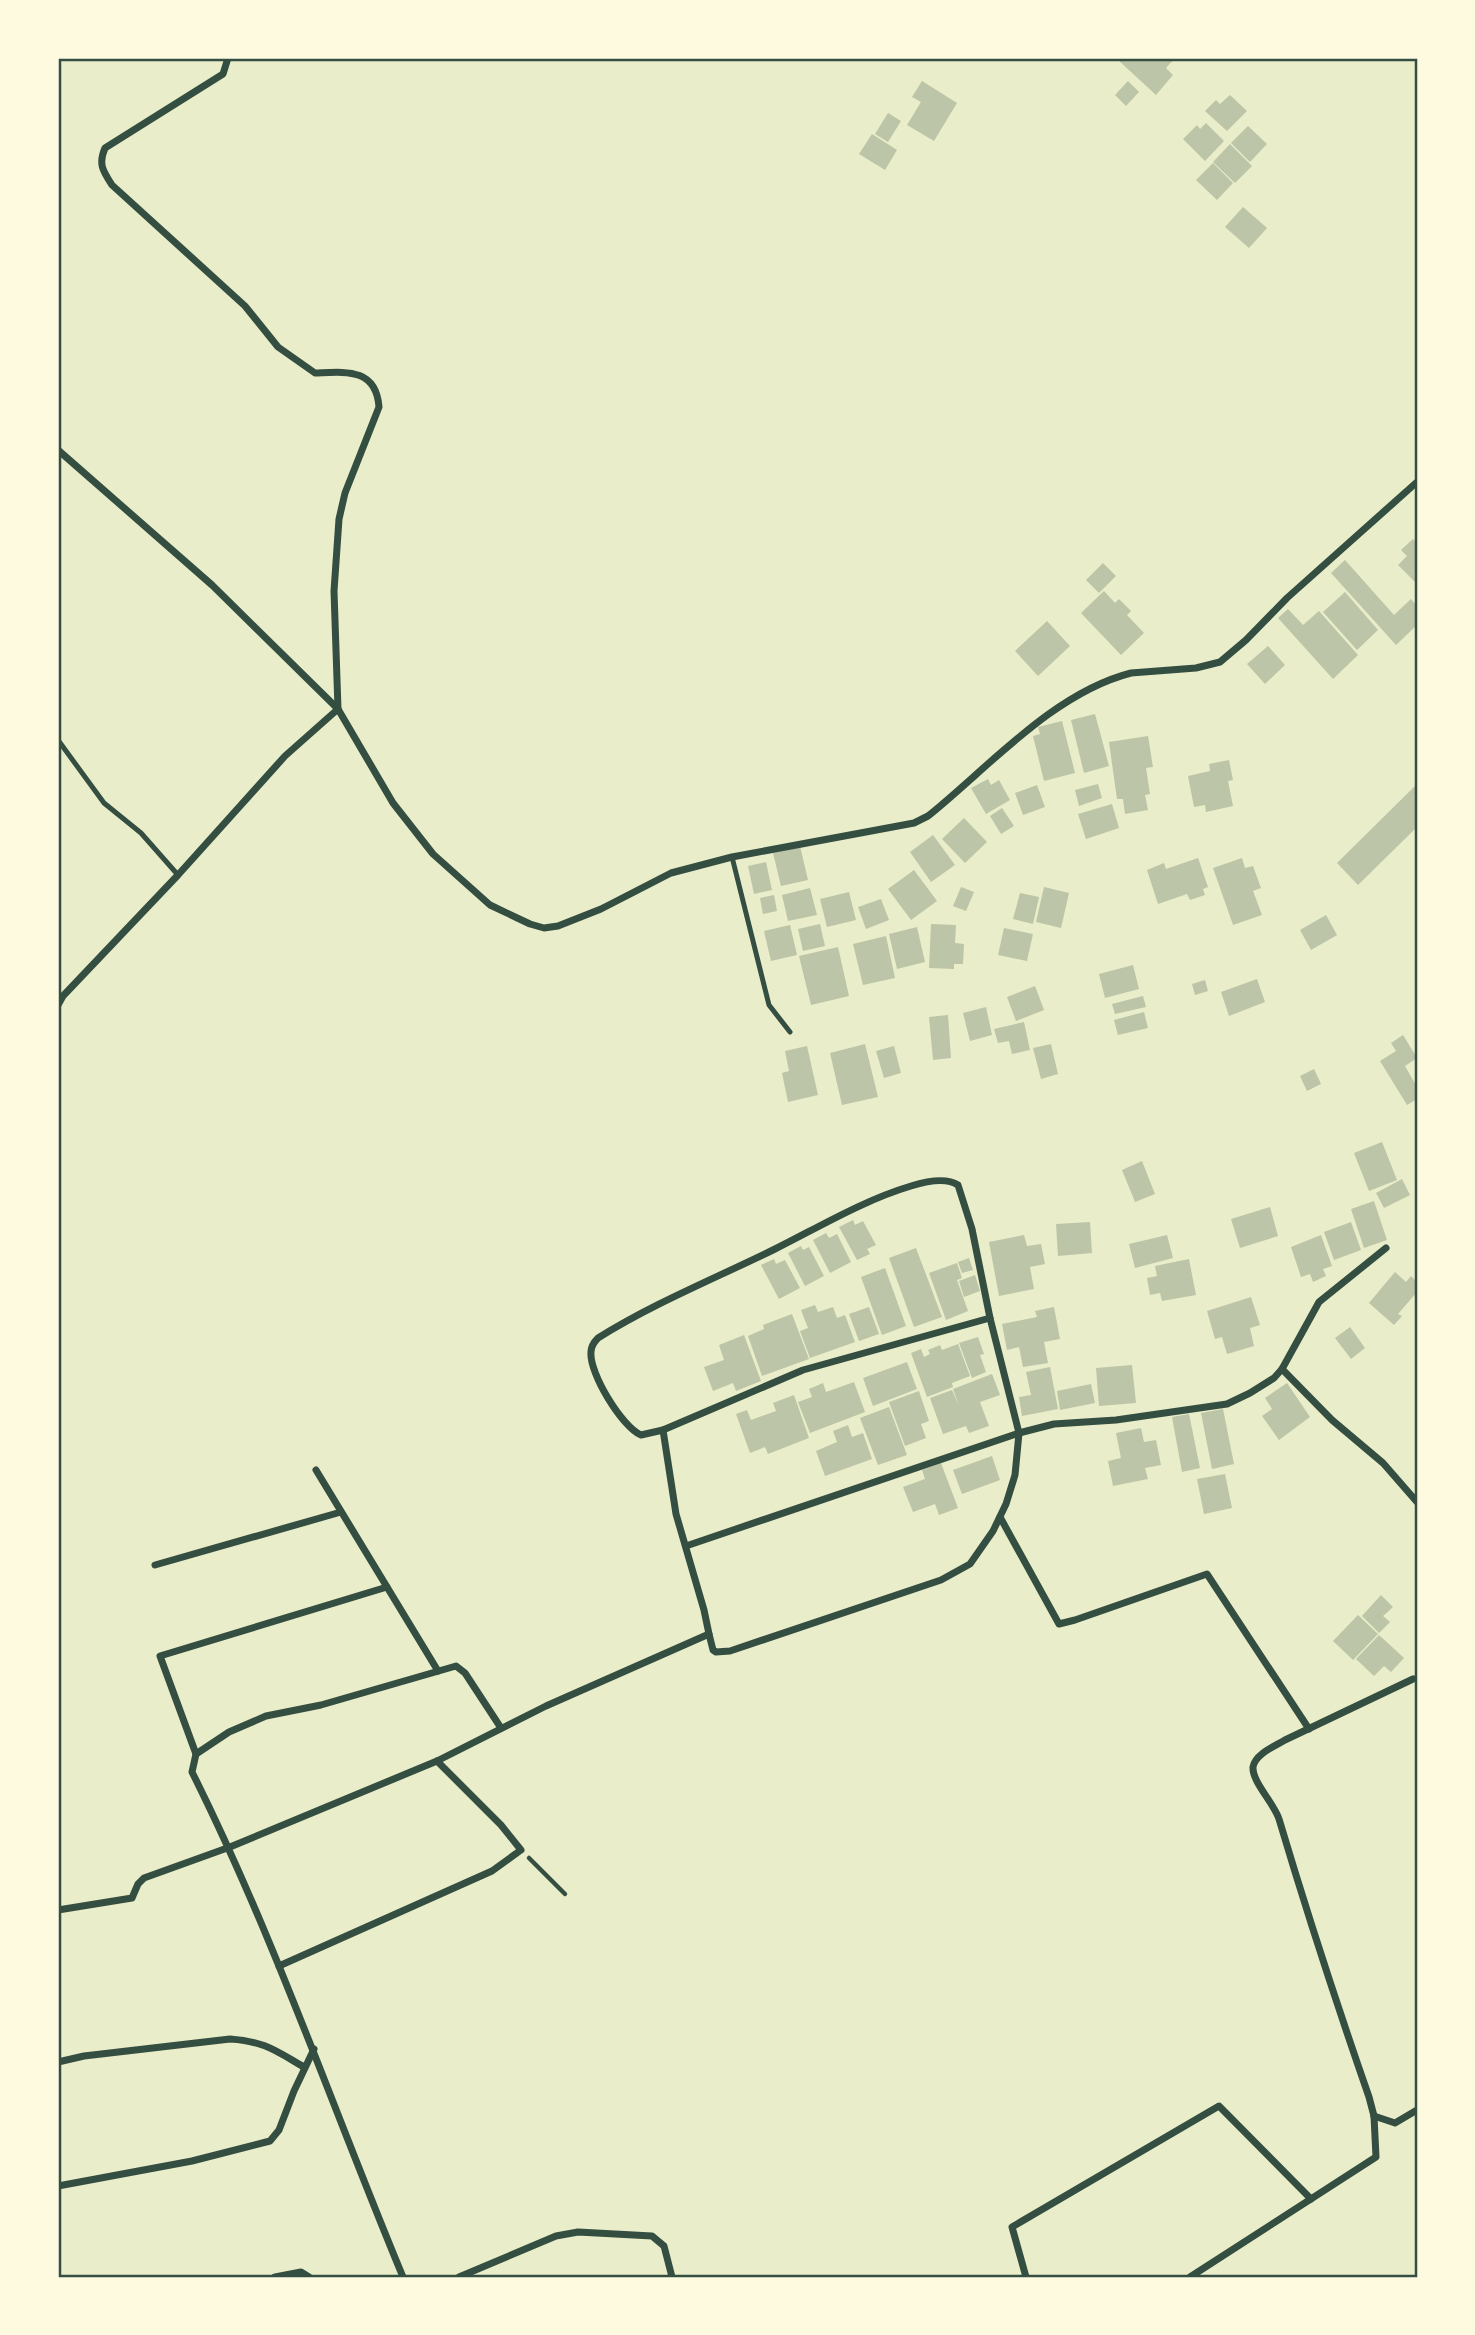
<svg xmlns="http://www.w3.org/2000/svg" width="1475" height="2335" viewBox="0 0 1475 2335" font-family="Poppins,sans-serif">
<style>
.building{fill:#bcc5a7}
.lines{fill:none;stroke-linecap:round;stroke-linejoin:round}
.path{stroke:#344e41;stroke-width:4.5}
.service{stroke:#344e41;stroke-width:5}
.minor{stroke:#344e41;stroke-width:7}
.neatline{fill:none;stroke:#344e41;stroke-width:2.5}
</style>
<rect width="100%" height="100%" fill="#e9edc9"/>
<!-- building -->
<g class="building">
<path d="M1120,58H1175L1166,68L1173,75L1156,95L1118,60Z"/>
<path d="M922,81L957,103L934,141L907,125L921,102L912,97Z"/>
<path d="M1128,81L1139,92L1126,106L1115,95Z"/>
<path d="M1230,95L1247,111L1227,131L1205,111L1216,100L1220,104Z"/>
<path d="M888,113L901,121L888,142L875,134Z"/>
<path d="M1206,123L1224,141L1205,161L1183,139L1197,125L1200,129Z"/>
<path d="M1248,126L1267,144L1250,162L1231,143Z"/>
<path d="M872,134L897,150L885,170L859,154Z"/>
<path d="M1230,144L1252,166L1235,183L1213,162Z"/>
<path d="M1213,163L1233,183L1217,200L1196,180Z"/>
<path d="M1243,207L1267,228L1249,248L1225,227Z"/>
<path d="M1413,539L1417,543V584L1398,565L1407,556L1401,550Z"/>
<path d="M1345,560L1394,615L1411,599L1417,606V625L1396,645L1331,573Z"/>
<path d="M1103,563L1116,576L1099,593L1086,580Z"/>
<path d="M1104,591L1115,603L1119,599L1131,611L1127,615L1144,633L1121,655L1081,613Z"/>
<path d="M1345,592L1378,630L1357,650L1323,612Z"/>
<path d="M1288,609L1303,625L1319,611L1358,655L1333,679L1278,618Z"/>
<path d="M1047,621L1070,646L1038,676L1015,651Z"/>
<path d="M1268,646L1285,665L1265,684L1247,664Z"/>
<path d="M1095,714L1109,766L1084,773L1071,720Z"/>
<path d="M1062,721L1075,773L1044,781L1033,736L1040,734L1038,727Z"/>
<path d="M1148,736L1153,767L1146,768L1150,794L1145,795L1148,810L1125,814L1123,799H1117L1109,742Z"/>
<path d="M1229,760L1233,780L1228,781L1233,806L1206,812L1205,805L1194,807L1188,776L1210,771L1209,764Z"/>
<path d="M988,779L991,785L999,780L1010,800L986,814L971,788Z"/>
<path d="M1098,784L1102,798L1079,806L1075,790Z"/>
<path d="M1417,784V827L1358,885L1337,863Z"/>
<path d="M1037,785L1045,807L1023,815L1015,793Z"/>
<path d="M1112,804L1119,828L1086,839L1078,814Z"/>
<path d="M1002,808L1014,826L1001,834L990,816Z"/>
<path d="M964,818L987,842L965,863L942,839Z"/>
<path d="M933,835L955,865L931,882L910,852Z"/>
<path d="M800,846L808,880L781,886L773,853Z"/>
<path d="M1198,858L1208,887L1203,889L1205,895L1190,900L1187,894L1158,904L1147,870L1164,863L1166,869Z"/>
<path d="M1242,858L1245,868L1253,866L1261,888L1253,891L1262,915L1233,925L1213,868Z"/>
<path d="M766,862L772,890L754,894L748,866Z"/>
<path d="M914,870L937,901L911,920L888,889Z"/>
<path d="M961,887L974,892L966,911L953,906Z"/>
<path d="M1044,887L1069,893L1061,928L1036,922Z"/>
<path d="M810,888L817,915L788,921L782,895Z"/>
<path d="M849,892L856,920L827,927L820,899Z"/>
<path d="M1020,893L1039,897L1033,924L1013,919Z"/>
<path d="M774,895L777,911L763,914L760,898Z"/>
<path d="M881,899L889,920L866,929L858,907Z"/>
<path d="M1326,915L1337,935L1311,950L1300,930Z"/>
<path d="M820,924L825,946L803,951L798,929Z"/>
<path d="M931,924L956,925L955,943L964,944L963,964H954V969L929,968Z"/>
<path d="M790,925L797,955L771,961L764,931Z"/>
<path d="M917,927L925,962L897,969L889,934Z"/>
<path d="M1004,928L1033,934L1027,961L998,955Z"/>
<path d="M886,936L895,978L863,985L853,944Z"/>
<path d="M838,947L849,996L811,1005L799,956Z"/>
<path d="M1133,965L1139,989L1105,998L1099,974Z"/>
<path d="M1257,979L1265,1002L1229,1016L1221,992Z"/>
<path d="M1205,980L1208,991L1195,995L1192,984Z"/>
<path d="M1035,986L1044,1010L1016,1021L1007,997Z"/>
<path d="M1143,996L1146,1007L1115,1014L1112,1004Z"/>
<path d="M986,1007L992,1035L970,1041L963,1013Z"/>
<path d="M1144,1012L1148,1028L1118,1035L1114,1020Z"/>
<path d="M948,1015L951,1058L933,1060L929,1017Z"/>
<path d="M1024,1022L1030,1050L1012,1054L1009,1041L998,1043L994,1029Z"/>
<path d="M1403,1035L1417,1058L1405,1066L1417,1087V1099L1407,1105L1380,1061L1396,1051L1391,1043Z"/>
<path d="M865,1044L878,1097L842,1105L830,1053Z"/>
<path d="M1051,1044L1058,1074L1041,1079L1033,1048Z"/>
<path d="M807,1046L818,1095L788,1102L782,1073L789,1071L785,1051Z"/>
<path d="M894,1046L901,1073L884,1078L876,1051Z"/>
<path d="M1314,1069L1321,1084L1307,1091L1300,1076Z"/>
<path d="M1382,1142L1397,1180L1369,1191L1354,1153Z"/>
<path d="M1142,1161L1155,1194L1135,1202L1122,1170Z"/>
<path d="M1402,1179L1410,1195L1384,1208L1376,1193Z"/>
<path d="M1374,1201L1387,1240L1364,1248L1351,1209Z"/>
<path d="M1270,1207L1278,1236L1240,1248L1231,1219Z"/>
<path d="M853,1220L855,1225L863,1221L876,1245L867,1249L870,1254L857,1260L839,1227Z"/>
<path d="M1090,1222L1092,1253L1058,1256L1056,1224Z"/>
<path d="M1351,1222L1361,1250L1334,1260L1324,1232Z"/>
<path d="M826,1233L829,1238L837,1234L851,1262L830,1273L813,1240Z"/>
<path d="M1024,1235L1027,1246L1041,1244L1045,1264L1030,1267L1034,1289L999,1296L989,1242Z"/>
<path d="M1167,1235L1173,1258L1135,1268L1129,1244Z"/>
<path d="M1321,1235L1332,1266L1323,1269L1326,1276L1313,1282L1310,1274L1301,1277L1291,1247Z"/>
<path d="M801,1246L803,1250L809,1247L824,1276L805,1286L788,1253Z"/>
<path d="M916,1248L942,1317L914,1327L889,1258Z"/>
<path d="M969,1258L973,1270L962,1273L958,1262Z"/>
<path d="M774,1259L776,1264L785,1260L800,1288L779,1299L761,1265Z"/>
<path d="M1189,1259L1196,1295L1162,1301L1160,1293L1150,1295L1147,1278L1157,1276L1155,1266Z"/>
<path d="M957,1263L962,1278L957,1280L968,1311L946,1320L929,1273Z"/>
<path d="M885,1268L906,1326L882,1335L861,1277Z"/>
<path d="M1395,1272L1406,1282L1411,1276L1417,1282V1292L1398,1314L1402,1316L1394,1325L1369,1303Z"/>
<path d="M975,1275L980,1291L964,1297L959,1281Z"/>
<path d="M1251,1297L1260,1325L1250,1328L1254,1346L1227,1354L1222,1337L1215,1339L1207,1311Z"/>
<path d="M815,1305L818,1312L833,1307L837,1318L845,1315L855,1342L810,1358L800,1331L808,1328L801,1310Z"/>
<path d="M869,1307L879,1334L859,1341L849,1314Z"/>
<path d="M1054,1307L1060,1339L1044,1342L1048,1363L1023,1367L1019,1347L1007,1350L1002,1324L1037,1317L1035,1311Z"/>
<path d="M792,1314L809,1359L762,1376L748,1336L764,1329L763,1325Z"/>
<path d="M1350,1327L1365,1348L1351,1359L1335,1338Z"/>
<path d="M744,1335L761,1381L736,1391L733,1383L713,1391L704,1367L724,1360L719,1345Z"/>
<path d="M978,1337L984,1354L980,1355L986,1372L972,1378L959,1343Z"/>
<path d="M958,1344L970,1376L952,1383L953,1387L927,1397L911,1353L921,1349L924,1357L930,1354L928,1350L940,1345L942,1350Z"/>
<path d="M907,1362L917,1389L873,1406L863,1378Z"/>
<path d="M1132,1365L1136,1403L1099,1406L1096,1368Z"/>
<path d="M1050,1367L1058,1409L1022,1416L1019,1397L1031,1395L1026,1372Z"/>
<path d="M992,1374L1000,1395L980,1402L989,1426L969,1433L966,1426L943,1434L930,1398L952,1390L959,1406L953,1389Z"/>
<path d="M854,1382L865,1412L810,1433L798,1402L812,1397L809,1389L823,1383L826,1392Z"/>
<path d="M1287,1383L1310,1417L1279,1440L1262,1416L1272,1409L1265,1398Z"/>
<path d="M1091,1384L1095,1403L1060,1410L1057,1391Z"/>
<path d="M919,1391L929,1421L921,1424L926,1438L905,1446L889,1402Z"/>
<path d="M794,1395L809,1438L768,1454L765,1447L750,1453L736,1414L747,1410L751,1420L776,1411L773,1403Z"/>
<path d="M889,1407L907,1455L878,1465L860,1418Z"/>
<path d="M1223,1409L1234,1464L1212,1469L1201,1413Z"/>
<path d="M1189,1414L1200,1468L1182,1472L1172,1417Z"/>
<path d="M848,1425L852,1437L863,1433L872,1459L825,1476L816,1451L837,1442L833,1431Z"/>
<path d="M1141,1428L1144,1442L1156,1440L1161,1465L1145,1468L1148,1479L1113,1486L1108,1461L1121,1458L1116,1433Z"/>
<path d="M992,1456L1000,1480L962,1494L953,1470Z"/>
<path d="M941,1463L958,1508L939,1515L935,1504L913,1512L903,1487L925,1479L922,1470Z"/>
<path d="M1225,1474L1232,1508L1204,1514L1197,1479Z"/>
<path d="M1381,1595L1393,1607L1383,1616L1390,1622L1379,1633L1362,1616Z"/>
<path d="M1358,1615L1378,1634L1353,1660L1333,1641Z"/>
<path d="M1379,1635L1404,1658L1391,1672L1384,1666L1374,1676L1356,1659Z"/>
</g>
<g class="lines">
<!-- path -->
<path class="path" d="M529,1858L565,1894"/>
<!-- service -->
<g class="service">
<path d="M58,740L104,803L141,833L178,875"/>
<path d="M732,857L769,1005L790,1032"/>
</g>
<!-- minor -->
<g class="minor">
<path d="M58,450L212,585L338,709L393,803L433,854L490,905L530,924L544,928L558,926L601,909L671,873L732,857L914,823L928,816C988,768 1053,693 1131,673L1196,668L1220,662L1246,640L1287,598L1417,482"/>
<path d="M58,1005L63,996L178,875L285,756L338,709L334,591L339,519L345,493L379,407C376,367 344,372 315,373L278,347L245,306L112,185C103,171 98,164 105,148L223,74L228,58"/>
<path d="M1282,1369L1332,1420L1383,1463L1417,1502"/>
<path d="M663,1430L641,1435C622,1427 589,1373 591,1352C591,1347 594,1342 598,1338C654,1303 716,1278 775,1249C819,1227 864,1200 911,1186C924,1182 946,1177 958,1185L972,1229L990,1318L1019,1433L1015,1475L1006,1504L993,1531L970,1564L941,1580L730,1651L716,1652L713,1650L709,1634"/>
<path d="M316,1470L438,1671"/>
<path d="M1000,1517L1059,1624L1075,1620L1207,1574L1309,1729"/>
<path d="M686,1546L1019,1433L1054,1424L1116,1420L1227,1404L1250,1393L1274,1378L1282,1369L1319,1302L1386,1248"/>
<path d="M155,1565L341,1512"/>
<path d="M196,1754L160,1656L387,1587"/>
<path d="M58,1910L132,1898L138,1884L144,1878L230,1847L437,1761L546,1706L709,1634L704,1610L676,1514L663,1430L803,1370L990,1318"/>
<path d="M279,1966L492,1871L521,1850L501,1825L437,1761"/>
<path d="M58,2062L84,2056L230,2039C264,2041 276,2051 304,2067"/>
<path d="M1374,2116L1395,2123L1417,2110"/>
<path d="M58,2186L192,2161L270,2141L279,2130L294,2091L314,2049"/>
<path d="M275,2277L301,2272L309,2277"/>
<path d="M403,2277C333,2109 274,1936 192,1772L196,1754L229,1732L266,1716L321,1705L456,1666L465,1673L501,1728"/>
<path d="M459,2277L556,2236L578,2232L652,2236L664,2246L672,2277"/>
<path d="M1026,2277L1012,2227L1219,2106L1311,2199"/>
<path d="M1190,2277L1376,2157L1374,2116L1369,2097C1337,2005 1307,1913 1279,1819C1274,1803 1252,1782 1253,1767C1255,1754 1275,1746 1285,1740L1413,1679"/>
</g>
</g>
<!-- border -->
<rect width="1475" height="2335" fill="none" stroke="#fefae0" stroke-width="119"/>
<rect x="60" y="60" width="1356" height="2216" class="neatline"/>
</svg>
